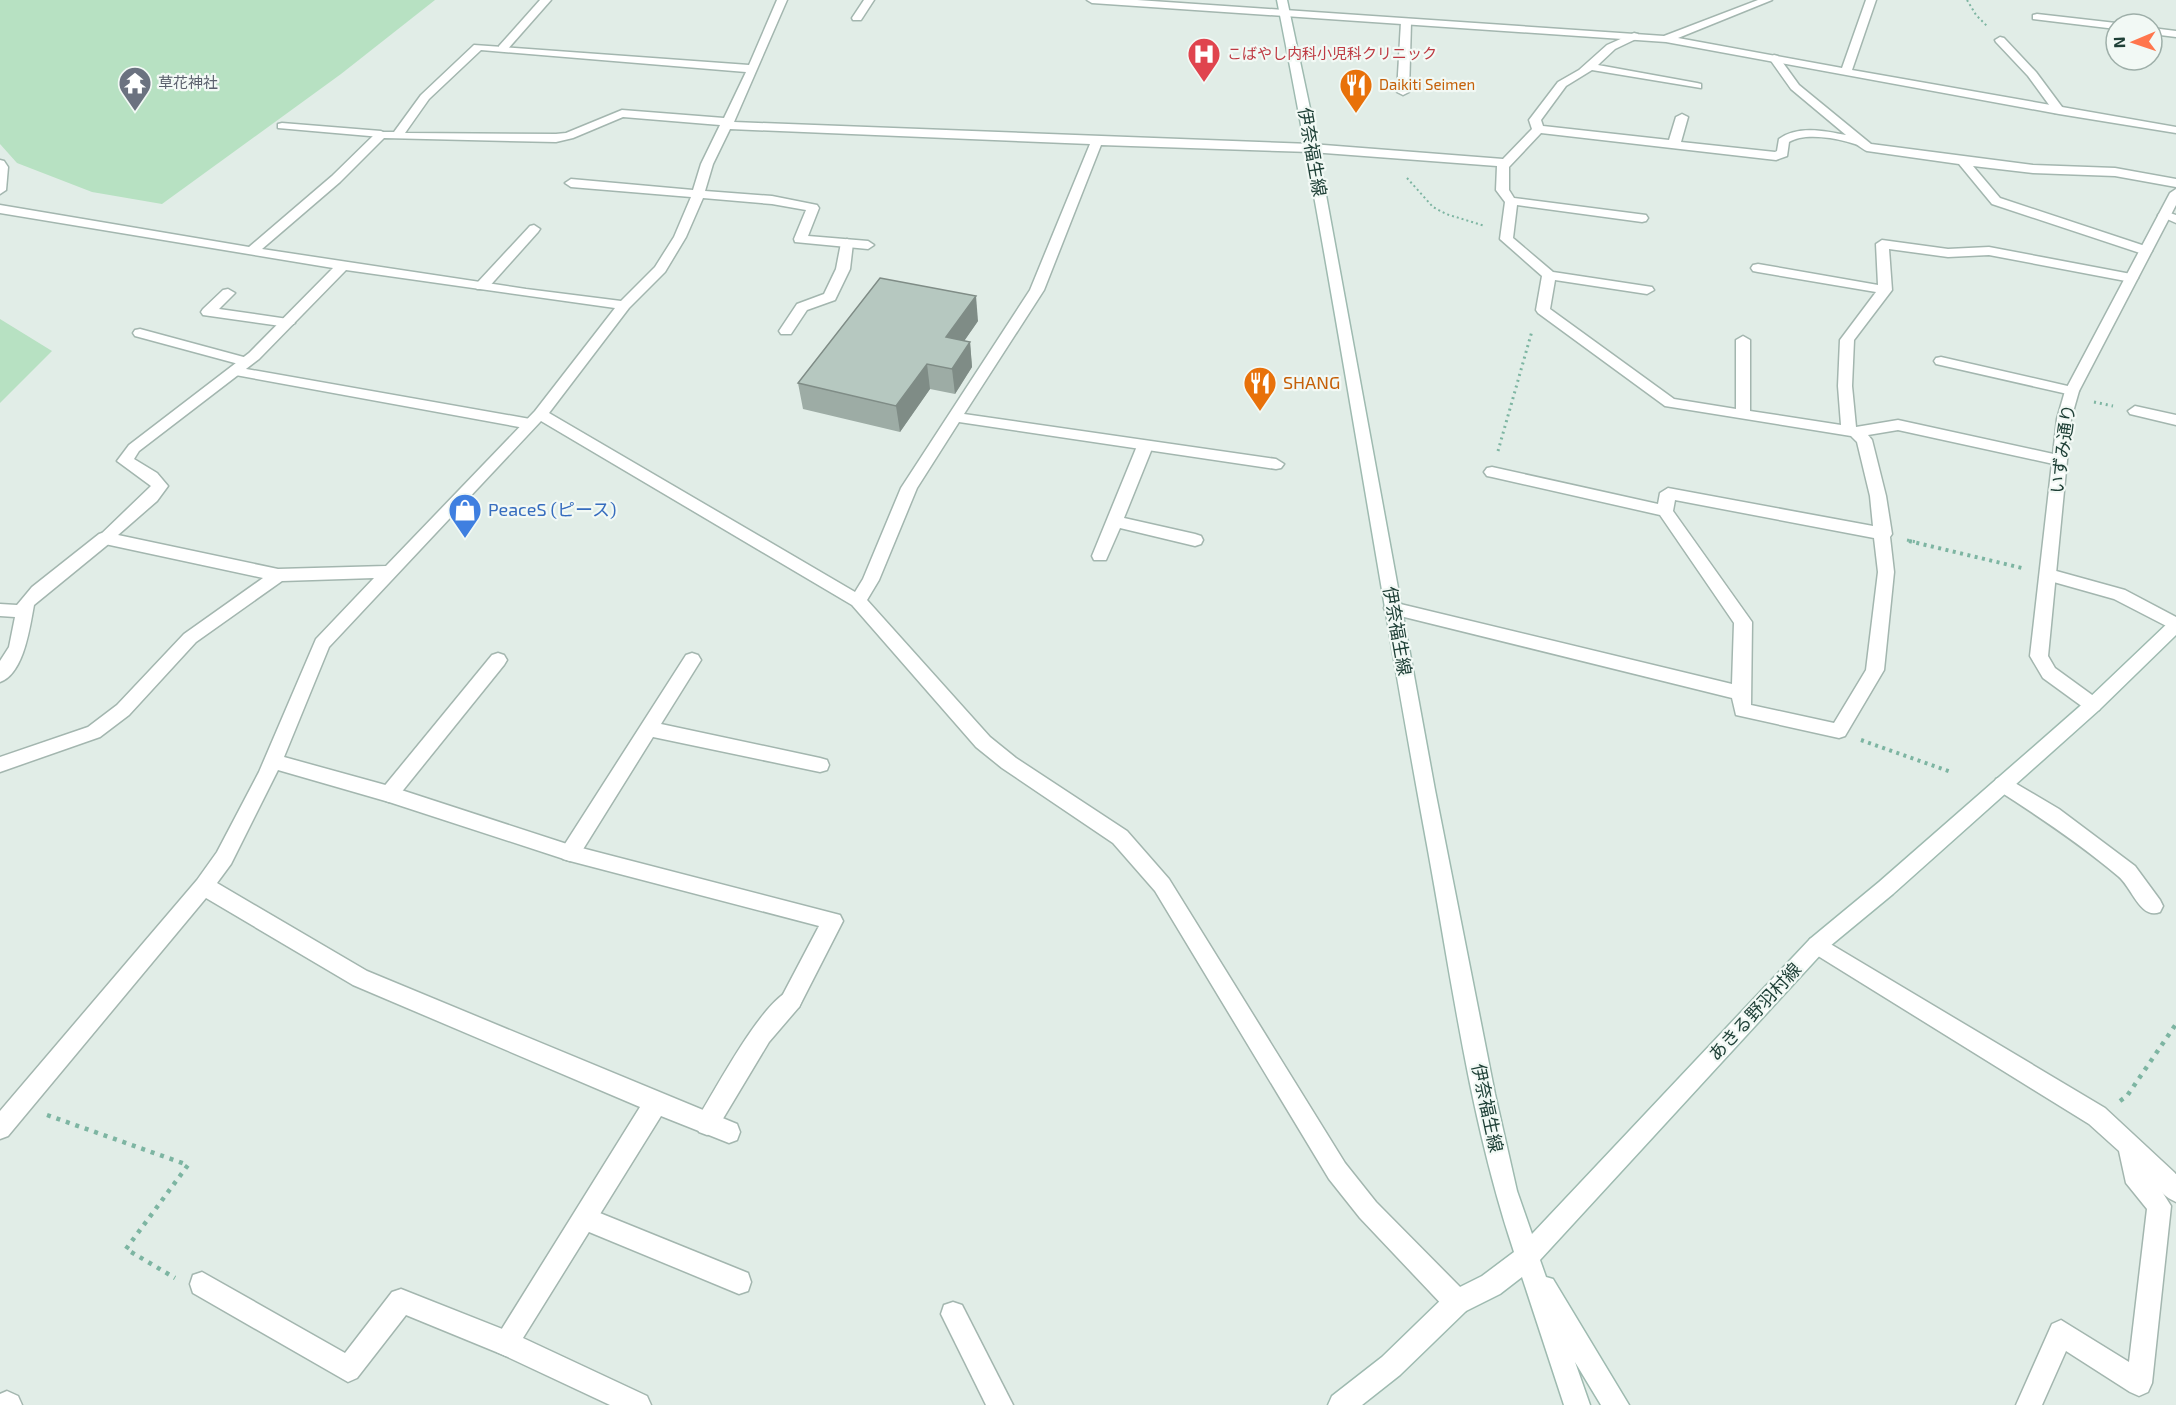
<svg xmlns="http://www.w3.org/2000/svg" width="2176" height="1405" viewBox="0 0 2176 1405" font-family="'Exo 2','Noto Sans JP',sans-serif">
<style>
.green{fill:#b7e1c2}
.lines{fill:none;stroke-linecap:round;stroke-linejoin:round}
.service-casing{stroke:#a3b6af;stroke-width:3}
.pedestrian-casing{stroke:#a3b6af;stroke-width:3}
.minor-casing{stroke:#a3b6af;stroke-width:3}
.secondary-casing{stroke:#9ebab0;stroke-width:3}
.path-far3{stroke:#7db5a2;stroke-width:2;stroke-dasharray:2 3;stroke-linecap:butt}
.path-far2{stroke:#7db5a2;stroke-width:3;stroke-dasharray:2 4;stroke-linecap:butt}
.path-far1{stroke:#7db5a2;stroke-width:4;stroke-dasharray:3 4.5;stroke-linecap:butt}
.path{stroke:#7db5a2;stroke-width:4.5;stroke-dasharray:4 6;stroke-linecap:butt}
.service{fill:#fff;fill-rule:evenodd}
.pedestrian{fill:#fff;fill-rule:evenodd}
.minor{fill:#fff;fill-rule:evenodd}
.secondary{fill:#fff;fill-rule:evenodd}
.wall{fill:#9daca5}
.shaded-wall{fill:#7f8c86}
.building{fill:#b6c8c0;stroke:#7f8c86;stroke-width:1.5}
.labels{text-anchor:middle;stroke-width:4.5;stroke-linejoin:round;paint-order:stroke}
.far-health-label{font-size:15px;fill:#be3a42;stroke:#f2f9f5;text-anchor:start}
.far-worship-label{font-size:15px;fill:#5b616d;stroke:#f2f9f5;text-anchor:start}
.far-food-label{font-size:15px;fill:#c56008;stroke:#f2f9f5;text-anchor:start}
.street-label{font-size:18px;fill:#1f4037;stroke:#f2f9f5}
.food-label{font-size:18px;fill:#c56008;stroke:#f2f9f5;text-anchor:start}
.shop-label{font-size:18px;fill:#366cbe;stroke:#f2f9f5;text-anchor:start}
</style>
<rect width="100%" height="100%" fill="#e1ede7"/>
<!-- green -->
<g class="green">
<path d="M0,0H435L341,74L162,204L92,192L17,163L0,144Z"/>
<path d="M0,319L52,351L0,403Z"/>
</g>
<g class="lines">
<defs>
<g id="service">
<path d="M540,0H551L507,50H499V46Z"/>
<path d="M864,0H874L861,20H853L852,18Z"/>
<path d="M2037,14L2116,23L2120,24H2116V29L2033,19V15Z"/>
<path d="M1406,19L1411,22L1409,92L1403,95L1397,92L1401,22Z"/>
<path d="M2152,28L2176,31V37L2152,34Z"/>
<path d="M1634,33L1638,34V38L1615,49L1598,65L1697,83L1701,84V88L1592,70L1566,86L1541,120L1543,126L1669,140L1676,117L1682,114L1688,117L1681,142L1775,152L1777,151L1779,139C1798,125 1825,131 1846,135L1791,89L1769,58L1774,55L1778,56L1799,85L1871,144L2033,165L2115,168L2176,179V187L2115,176L2033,173L1973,166L2000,198L2151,248L2152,251L2146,255L1992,204L1959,164L1867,151C1862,149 1859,145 1855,144C1838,138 1804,132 1789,142L1787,156L1776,160L1541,133L1509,167V190L1514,198L1646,215L1648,218L1646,221L1642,222L1517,205L1513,238L1553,272L1652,287L1654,290L1647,294L1555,280L1550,309L1674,399L1736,409V340L1743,336L1750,340V411L1841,425L1838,386L1840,340L1876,292L1758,272L1753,271L1751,268L1753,265L1758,264L1878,285L1876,244L1882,240L1948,249L1989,247L2131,274L2138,278L2131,282L1989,255L1948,257L1889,249L1892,290L1854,340L1852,386L1856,427L1898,420L2058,455L2066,460L2058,465L1898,430L1868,435L1872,440L1886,496L1892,534L1890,537L1894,572L1884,670L1845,736L1839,738L1736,715L1732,698L1392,614L1386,612L1384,608L1386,604L1392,602L1732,684L1734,623L1660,515L1492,477L1487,476L1484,472L1487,468L1492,467L1658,504L1660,493L1668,488L1873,526L1870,496L1857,442L1851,436L1665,406L1538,313L1536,310L1542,276L1500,239L1505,202L1496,190L1497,166L1311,152L1305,148L1311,144L1503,159L1532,129L1529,120L1558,82L1579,70L1607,45ZM1675,500L1874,538L1878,572L1866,670L1834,723L1751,705L1752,622L1673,511Z"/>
<path d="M2000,37L2004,38L2036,72L2065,111L2063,113H2055L2028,76L1996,42L1995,40Z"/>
<path d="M282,123L381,131L387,134L381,137L278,128V124Z"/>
<path d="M2164,211L2176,215V223L2158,215Z"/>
<path d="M534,225L540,229L538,232L487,289H477L475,286L477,283L530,226Z"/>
<path d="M847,239L853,243L850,269L835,300L807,310L791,334H781L779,331L797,304L824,294L836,269L841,243Z"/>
<path d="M228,289L235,293L219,309L288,319L295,323L288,327L203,315L201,312L203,309L223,290Z"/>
<path d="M140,329L251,359L253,362L246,366L135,336L133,333L135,330Z"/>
<path d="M1941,357L2072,387L2079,391L2072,395L1936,364L1934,361L1936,358Z"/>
<path d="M235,367L530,419L537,424L530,429L230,374L228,371Z"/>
<path d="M2135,406L2176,415V425L2130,414L2128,411Z"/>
<path d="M1145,441L1153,446L1124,518L1195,534L1201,536L1203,540L1201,544L1195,546L1120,528L1106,560H1094L1092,556L1137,446Z"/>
<path d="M105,532L111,534L113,538L111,542L34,605C30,626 24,674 0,682V661L9,647L15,617L0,616V604L17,605L32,587L99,534Z"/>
<path d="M2049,569L2125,590L2176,617V631L2114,599L2043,579L2041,575L2043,571Z"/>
<path d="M498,653L504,655L507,660L504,665L396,799L389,802L382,799L379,794L382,789L492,655Z"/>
<path d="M692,653L698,655L701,660L661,724L820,758L827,760L829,765L827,770L820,772L653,737L577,859L570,861L563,859L560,853L563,847L686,655Z"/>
<path d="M2003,776L2059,809L2135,866L2160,900L2163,906L2160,912C2140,920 2132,887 2118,876C2080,844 2038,816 1996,789L1994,784L1996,779Z"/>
<path d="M1817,936L2105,1108L2175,1173V1189L2167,1193L2161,1190L2171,1206L2152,1383L2148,1392L2139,1396L2130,1392L2066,1351L2042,1405H2016L2052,1324L2061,1320L2129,1362L2147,1209L2126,1183L2119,1151L2089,1124L1810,951L1807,945L1810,939Z"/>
<path d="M791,990L799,993L802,1000L799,1007L769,1042L715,1132L707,1135L699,1132L696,1124L699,1116C717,1087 762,1001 791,990Z"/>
<path d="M585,1207L748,1273L751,1282L748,1291L739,1294L577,1227L573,1219L577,1211Z"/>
<path d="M202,1272L345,1353L392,1292L401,1289L515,1334L519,1343L515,1352L506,1356L406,1315L357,1378L348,1382L193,1293L190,1284L193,1275Z"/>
<path d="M953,1302L962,1305L1013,1405H986L941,1314L944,1305Z"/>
<path d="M7,1391L18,1396L22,1405H0V1394Z"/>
</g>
<path id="pedestrian" d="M2167,1169L2176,1174V1202C2165,1197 2160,1192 2155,1181L2159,1173Z"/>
<g id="minor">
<path d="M777,0H787L734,122L1311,144L1317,148L1311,152L1101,145L1044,290L964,414L1276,459L1284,464L1281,468L1276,469L959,422L917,488L879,580L867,600L990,737L1016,758L1127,831L1169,879L1345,1163L1376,1202L1466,1293L1469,1302L1466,1311L1457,1314L1448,1311L1360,1218L1329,1179L1155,891L1113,843L1002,768L976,747L852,605L541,421L329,647L284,757L389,786L570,845L840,915L843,921L799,1007L791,1010L783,1007L780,1000L819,926L570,861L389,802L278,770L231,864L217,883L367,971L737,1124L740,1132L737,1140L729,1143L661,1116L523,1338L647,1396L651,1405H610L497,1352L493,1343L640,1107L353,985L206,898L8,1136L0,1139V1111L197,880L217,852L259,772L316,639L374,578L282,581L196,642L129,715L100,737L0,772V757L88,727L117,705L184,634L263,578L105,544L99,542L97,538L151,486L117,461L129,445L249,353L333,268L0,213V205L249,247L332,176L377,132H394L421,95L474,45L749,65ZM481,50L746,72L724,118L622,110L566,133L556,134L405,133L429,99ZM623,117L720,125L701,164L693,190L571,179L565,183L571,187L691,197L674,237L655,267L621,301L526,289L262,249L340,182L384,138L556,142L573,138ZM730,129L1090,144L1030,290L901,488L863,579L855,592L549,413L629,308L665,272L686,237L703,198L772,204L806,210L794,239L795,242L868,249L874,245L868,241L808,236L819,208L817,205L772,196L705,191L713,164ZM346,270L615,308L535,411L386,566L278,569L118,535L157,501L168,486L157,473L134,459L139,451L259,359Z"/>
<path d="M1087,0H1137L1664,36L1758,0H1772L1678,38L1842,68L1866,0H1876L1852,70L2176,127V133L2059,114L1666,42L1092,3Z"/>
<path d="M0,160L4,161L8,167L6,190L0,194Z"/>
<path d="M2176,189V205L2079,391L2071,419L2048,656L2055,668L2099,700L2102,705L2099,710L2093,712L2087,710L2043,678L2030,656L2057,419L2065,391L2170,193Z"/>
</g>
<path id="secondary" d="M1277,0H1287L1311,113L1435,790L1495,1094L1517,1191L1532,1234L1810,939L1879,882L2087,700L2170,621L2176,619V635L2099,710L1893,894L1824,951L1540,1260L1546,1277L1553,1279L1629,1405H1601L1575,1362L1590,1405H1564L1522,1277L1500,1294L1466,1311L1400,1375L1362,1405H1328L1332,1396L1382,1357L1448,1293L1482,1276L1514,1252C1470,1121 1452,981 1427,845C1375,564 1333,281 1277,0Z"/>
</defs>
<!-- service casing -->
<use href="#service" class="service-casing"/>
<!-- pedestrian casing -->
<use href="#pedestrian" class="pedestrian-casing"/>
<!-- minor casing -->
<use href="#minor" class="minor-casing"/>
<!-- secondary casing -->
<use href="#secondary" class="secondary-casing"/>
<!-- path-far3 -->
<g class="path-far3">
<path d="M1967,0L1976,15L1987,26"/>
<path d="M1407,178L1433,207L1446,214L1485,226"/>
</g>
<!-- path-far2 -->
<g class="path-far2">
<path d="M2094,402L2113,406"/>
<path d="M1498,451L1532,331"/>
<path d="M1907,540L1916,542"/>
</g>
<!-- path-far1 -->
<g class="path-far1">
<path d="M1909,541L2022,568"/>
<path d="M1861,740L1951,772"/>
</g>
<!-- path -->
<g class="path">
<path d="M2120,1101L2127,1096L2176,1024"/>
<path d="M47,1115L188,1165L126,1249L175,1278"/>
</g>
<!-- service -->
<use href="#service" class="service"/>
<!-- pedestrian -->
<use href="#pedestrian" class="pedestrian"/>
<!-- minor -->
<use href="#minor" class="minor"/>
<!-- secondary -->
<use href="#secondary" class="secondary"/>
</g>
<!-- wall -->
<path class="wall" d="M978,321L964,341L970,342L972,367L955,394L930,389L900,432L803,409L798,383Z"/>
<!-- shaded-wall -->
<g class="shaded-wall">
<path d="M976,296L978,321L949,363L946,337Z"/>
<path d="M970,342L972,367L955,394L952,369Z"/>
<path d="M927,364L930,389L900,432L896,406Z"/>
</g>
<!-- building -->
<path class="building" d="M880,278L976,296L946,337L970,342L952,369L927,364L896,406L798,383Z"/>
<!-- icons -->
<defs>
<symbol id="hospital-pin" viewBox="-11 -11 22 30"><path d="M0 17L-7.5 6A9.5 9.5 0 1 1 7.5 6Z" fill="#e0444e" stroke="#f2f9f5"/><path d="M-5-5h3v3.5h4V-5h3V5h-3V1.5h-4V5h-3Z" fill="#fff"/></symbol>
<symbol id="temple-pin" viewBox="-11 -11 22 30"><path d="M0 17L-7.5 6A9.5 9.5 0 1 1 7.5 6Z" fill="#6b7280" stroke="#f2f9f5"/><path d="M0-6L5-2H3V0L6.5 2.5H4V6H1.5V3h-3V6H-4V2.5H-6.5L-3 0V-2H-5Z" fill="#fff"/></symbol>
<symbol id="restaurant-pin" viewBox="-11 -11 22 30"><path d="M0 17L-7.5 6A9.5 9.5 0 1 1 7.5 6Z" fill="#e8710a" stroke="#f2f9f5"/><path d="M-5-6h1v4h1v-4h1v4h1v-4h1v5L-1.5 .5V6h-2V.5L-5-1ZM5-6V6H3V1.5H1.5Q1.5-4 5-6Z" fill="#fff"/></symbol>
<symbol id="shop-pin" viewBox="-11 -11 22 30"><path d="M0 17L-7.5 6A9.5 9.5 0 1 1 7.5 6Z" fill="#3f7fe0" stroke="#f2f9f5"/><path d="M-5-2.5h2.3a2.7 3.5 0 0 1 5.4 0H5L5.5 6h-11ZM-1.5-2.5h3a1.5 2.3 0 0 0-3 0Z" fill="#fff"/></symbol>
</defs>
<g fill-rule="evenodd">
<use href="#hospital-pin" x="1185" y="35" width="38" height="52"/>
<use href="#temple-pin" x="116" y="64" width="38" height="52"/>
<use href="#restaurant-pin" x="1337" y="66" width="38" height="52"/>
<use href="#restaurant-pin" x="1241" y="364" width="38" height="52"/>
<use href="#shop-pin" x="446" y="491" width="38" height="52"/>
</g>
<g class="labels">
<!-- far-health labels -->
<g class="far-health-label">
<text x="1227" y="59">こばやし内科小児科クリニック</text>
</g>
<!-- far-worship labels -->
<g class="far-worship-label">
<text x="158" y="88">草花神社</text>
</g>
<!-- far-food labels -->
<g class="far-food-label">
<text x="1379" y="90">Daikiti Seimen</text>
</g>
<!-- street labels -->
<g class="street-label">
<text transform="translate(1312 152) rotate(80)" y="6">伊奈福生線</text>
<text transform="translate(2063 449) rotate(-82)" y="6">いずみ通り</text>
<text transform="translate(1397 631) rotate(80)" y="6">伊奈福生線</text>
<text transform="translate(1755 1012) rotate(-47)" y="6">あきる野羽村線</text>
<text transform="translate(1487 1108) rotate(78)" y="6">伊奈福生線</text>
</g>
<!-- food labels -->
<g class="food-label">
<text x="1283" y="389">SHANG</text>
</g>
<!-- shop labels -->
<g class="shop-label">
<text x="488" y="516">PeaceS (ピース)</text>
</g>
</g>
<!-- north arrow -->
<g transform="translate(2134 42) rotate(268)"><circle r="28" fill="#f2f9f5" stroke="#9eafa9" stroke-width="1.5"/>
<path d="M0-4.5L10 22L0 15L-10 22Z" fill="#ff764d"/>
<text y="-9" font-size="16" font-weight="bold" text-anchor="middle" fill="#1f4037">N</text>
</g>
</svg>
